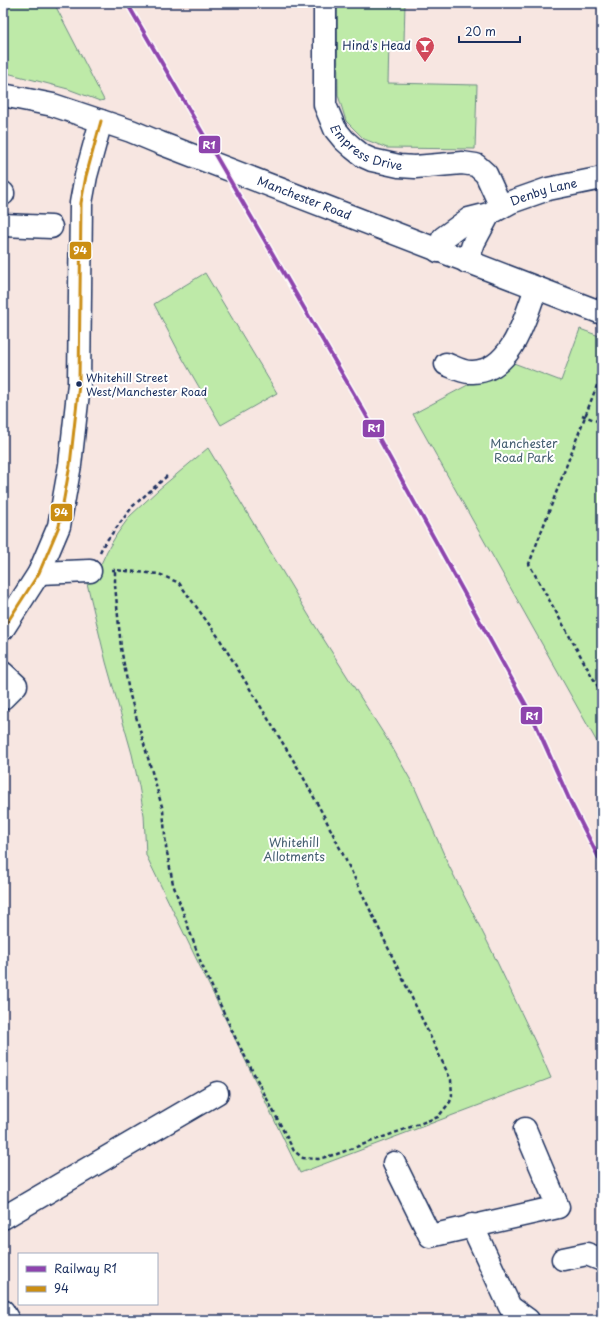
<svg xmlns="http://www.w3.org/2000/svg" width="605" height="1323" viewBox="0 0 605 1323" font-family="'Playpen Sans',sans-serif">
<style>
.green{fill:#beeaa8;stroke:#6c8c83}
.lines{fill:none;stroke-linecap:round;stroke-linejoin:round}
.minor-casing{stroke:#1b2f5e;stroke-width:25}
.major-casing{stroke:#1b2f5e;stroke-width:25}
.path{stroke:#1b2f5e;stroke-width:2.5;stroke-dasharray:4 3;stroke-linecap:butt}
.minor{stroke:#fff;stroke-width:22}
.major{stroke:#fff;stroke-width:22}
.bus-1-casing{stroke:#fff;stroke-width:6}
.bus-1{stroke:#cb8e13;stroke-width:3}
.rail-1-casing{stroke:#fff;stroke-width:7}
.rail-1{stroke:#8e44ad;stroke-width:4}
.bus-dot{fill:#1b2f5e;stroke:#fff;stroke-width:1.5}
.labels{text-anchor:middle;stroke-width:4;stroke-linejoin:round;paint-order:stroke}
.bus-label{font-size:11px;fill:#1b2f5e;stroke:#fff;text-anchor:start}
.poi-label{font-size:12px;fill:#1b2f5e;stroke:#fff;text-anchor:end}
.street-label{font-size:12px;fill:#1b2f5e;stroke:#fff}
.park-label{font-size:12px;fill:#445e70;stroke:#fff}
.line-badge{stroke:#fff;stroke-width:1.5}
.badge-label{font-size:11px;text-anchor:middle;font-weight:bold;fill:#fff}
</style>
<rect width="100%" height="100%" fill="#f7e6e1"/>
<filter id="ink" filterUnits="userSpaceOnUse"><feTurbulence type="fractalNoise" baseFrequency=".025" numOctaves="2"/><feDisplacementMap in="SourceGraphic" scale="8" xChannelSelector="R" yChannelSelector="G"/><feConvolveMatrix kernelMatrix="1 2 1 2 8 2 1 2 1" color-interpolation-filters="sRGB"/></filter>
<g filter="url(#ink)">
<!-- green -->
<g class="green">
<path d="M3,3H54L104,100L100,101L68,89L3,72Z"/>
<path d="M337,3H405L404,42H389L388,83L477,85L475,149L387,148L364,139L346,121L338,95Z"/>
<path d="M205,273L277,393L221,425L180,354L154,304Z"/>
<path d="M580,329L602,337V751L413,414L511,362L561,381Z"/>
<path d="M208,448L314,624L392,747L414,786L449,866L488,943L539,1050L551,1078L300,1173L146,855L144,815L139,786L132,754L106,662L86,579L101,564L107,551L117,534L130,516L158,490Z"/>
</g>
<g class="lines">
<defs>
<g id="minor">
<path id="s1" d="M325,3V105L335,129L344,140L353,148L363,156L372,160L399,166L415,167L462,163L476,165L486,174L501,207"/>
<path d="M3,194V193"/>
<path d="M3,225L51,227"/>
<path id="s2" d="M438,251L443,238L469,219L489,214L511,202L548,189L602,178"/>
<path d="M467,262L474,242L489,214"/>
<path d="M446,364C454,367 464,373 473,372C512,371 525,318 536,288"/>
<path d="M39,573L90,571"/>
<path d="M3,629L39,573L59,526L70,465L79,384L81,203L86,176L101,121"/>
<path d="M3,673L16,685L3,698"/>
<path d="M394,1163L430,1236L558,1207L525,1129"/>
<path d="M3,1218L217,1093"/>
<path d="M472,1225L510,1307L528,1320"/>
<path d="M563,1259L587,1254L602,1260"/>
<path d="M3,1311L8,1320"/>
</g>
<g id="major">
<path id="s3" d="M3,95L53,105L131,131L160,143L602,313"/>
</g>
</defs>
<!-- minor casing -->
<use href="#minor" class="minor-casing"/>
<!-- major casing -->
<use href="#major" class="major-casing"/>
<!-- path -->
<g class="path">
<path d="M602,372L529,564L602,694"/>
<path d="M582,415L602,423"/>
<path d="M100,552L104,544L133,506L167,476"/>
<path d="M111,570H115L159,574L179,583L219,638L301,773L326,820L362,893L451,1080L452,1096L450,1102L438,1117L337,1154L318,1159L303,1158L294,1151L236,1039L201,963L173,884L166,847L163,810L129,692L121,648L115,585V570"/>
</g>
<!-- minor -->
<use href="#minor" class="minor"/>
<!-- major -->
<use href="#major" class="major"/>
<defs>
<path id="bus-1" d="M3,629L39,573L59,526L70,465L79,384L81,203L86,176L101,121"/>
</defs>
<!-- bus-1 casing -->
<use href="#bus-1" class="bus-1-casing"/>
<!-- bus-1 -->
<use href="#bus-1" class="bus-1"/>
<defs>
<path id="rail-1" d="M127,3L365,413L532,716L570,801L602,864"/>
</defs>
<!-- rail-1 casing -->
<use href="#rail-1" class="rail-1-casing"/>
<!-- rail-1 -->
<use href="#rail-1" class="rail-1"/>
</g>
</g>
<!-- icons -->
<defs>
<symbol id="bar-pin" viewBox="-11 -11 22 30"><path d="M0 17L-7.5 6A9.5 9.5 0 1 1 7.5 6Z" fill="#d1495b" stroke="#fff"/><path d="M-6-5H6L.8 .8V4.5H3.5V6h-7V4.5H-.8V.8Z" fill="#fff"/></symbol>
</defs>
<g fill-rule="evenodd">
<use href="#bar-pin" x="414" y="35" width="22" height="30"/>
</g>
<!-- markers -->
<circle class="bus-dot" cx="79" cy="384" r="3.5"/>
<g class="labels">
<!-- bus labels -->
<g class="bus-label">
<text x="86" y="382">Whitehill Street<tspan x="86" dy="14">West/Manchester Road</tspan></text>
</g>
<!-- poi labels -->
<g class="poi-label">
<text x="411" y="50">Hind's Head</text>
</g>
<!-- street labels -->
<g class="street-label">
<text dy="4" stroke="none"><textPath href="#s1" startOffset="166">Empress Drive</textPath></text>
<text dy="4" stroke="none"><textPath href="#s2" startOffset="126">Denby Lane</textPath></text>
<text dy="4" stroke="none"><textPath href="#s3" startOffset="319">Manchester Road</textPath></text>
</g>
<!-- park labels -->
<g class="park-label">
<text x="524" y="448">Manchester<tspan x="524" dy="14">Road Park</tspan></text>
<text x="294" y="847">Whitehill<tspan x="294" dy="14">Allotments</tspan></text>
</g>
</g>
<g class="line-badge">
<rect x="198" y="135" width="23" height="19" rx="4" fill="#8e44ad"/>
<rect x="69" y="241" width="23" height="19" rx="4" fill="#cb8e13"/>
<rect x="362" y="419" width="23" height="19" rx="4" fill="#8e44ad"/>
<rect x="50" y="503" width="23" height="19" rx="4" fill="#cb8e13"/>
<rect x="520" y="706" width="23" height="19" rx="4" fill="#8e44ad"/>
</g>
<g class="badge-label">
<text x="209" y="149">R1</text>
<text x="80" y="254">94</text>
<text x="374" y="432">R1</text>
<text x="61" y="516">94</text>
<text x="532" y="720">R1</text>
</g>
<!-- margin -->
<rect width="605" height="1323" fill="none" stroke="#fff" stroke-width="16"/>
<rect x="8" y="8" width="589" height="1307" fill="none" stroke="#1b2f5e" stroke-width="1.5" filter="url(#ink)"/>
<!-- legend -->
<rect x="18" y="1253" width="140" height="52" fill="#ffffff" stroke="#a4acbf"/>
<rect x="26" y="1266" width="20" height="6" fill="#8e44ad" stroke="#a4acbf"/>
<text x="54" y="1273" font-size="12" fill="#1b2f5e">Railway R1</text>
<rect x="26" y="1286" width="20" height="6" fill="#cb8e13" stroke="#a4acbf"/>
<text x="54" y="1293" font-size="12" fill="#1b2f5e">94</text>
<!-- scale -->
<path d="M459 36v6h61v-6" fill="none" stroke="#1b2f5e" stroke-width="2"/>
<text x="465" y="36" font-size="12" fill="#1b2f5e" stroke="#ffffff" stroke-width="3" paint-order="stroke">20 m</text>
</svg>
